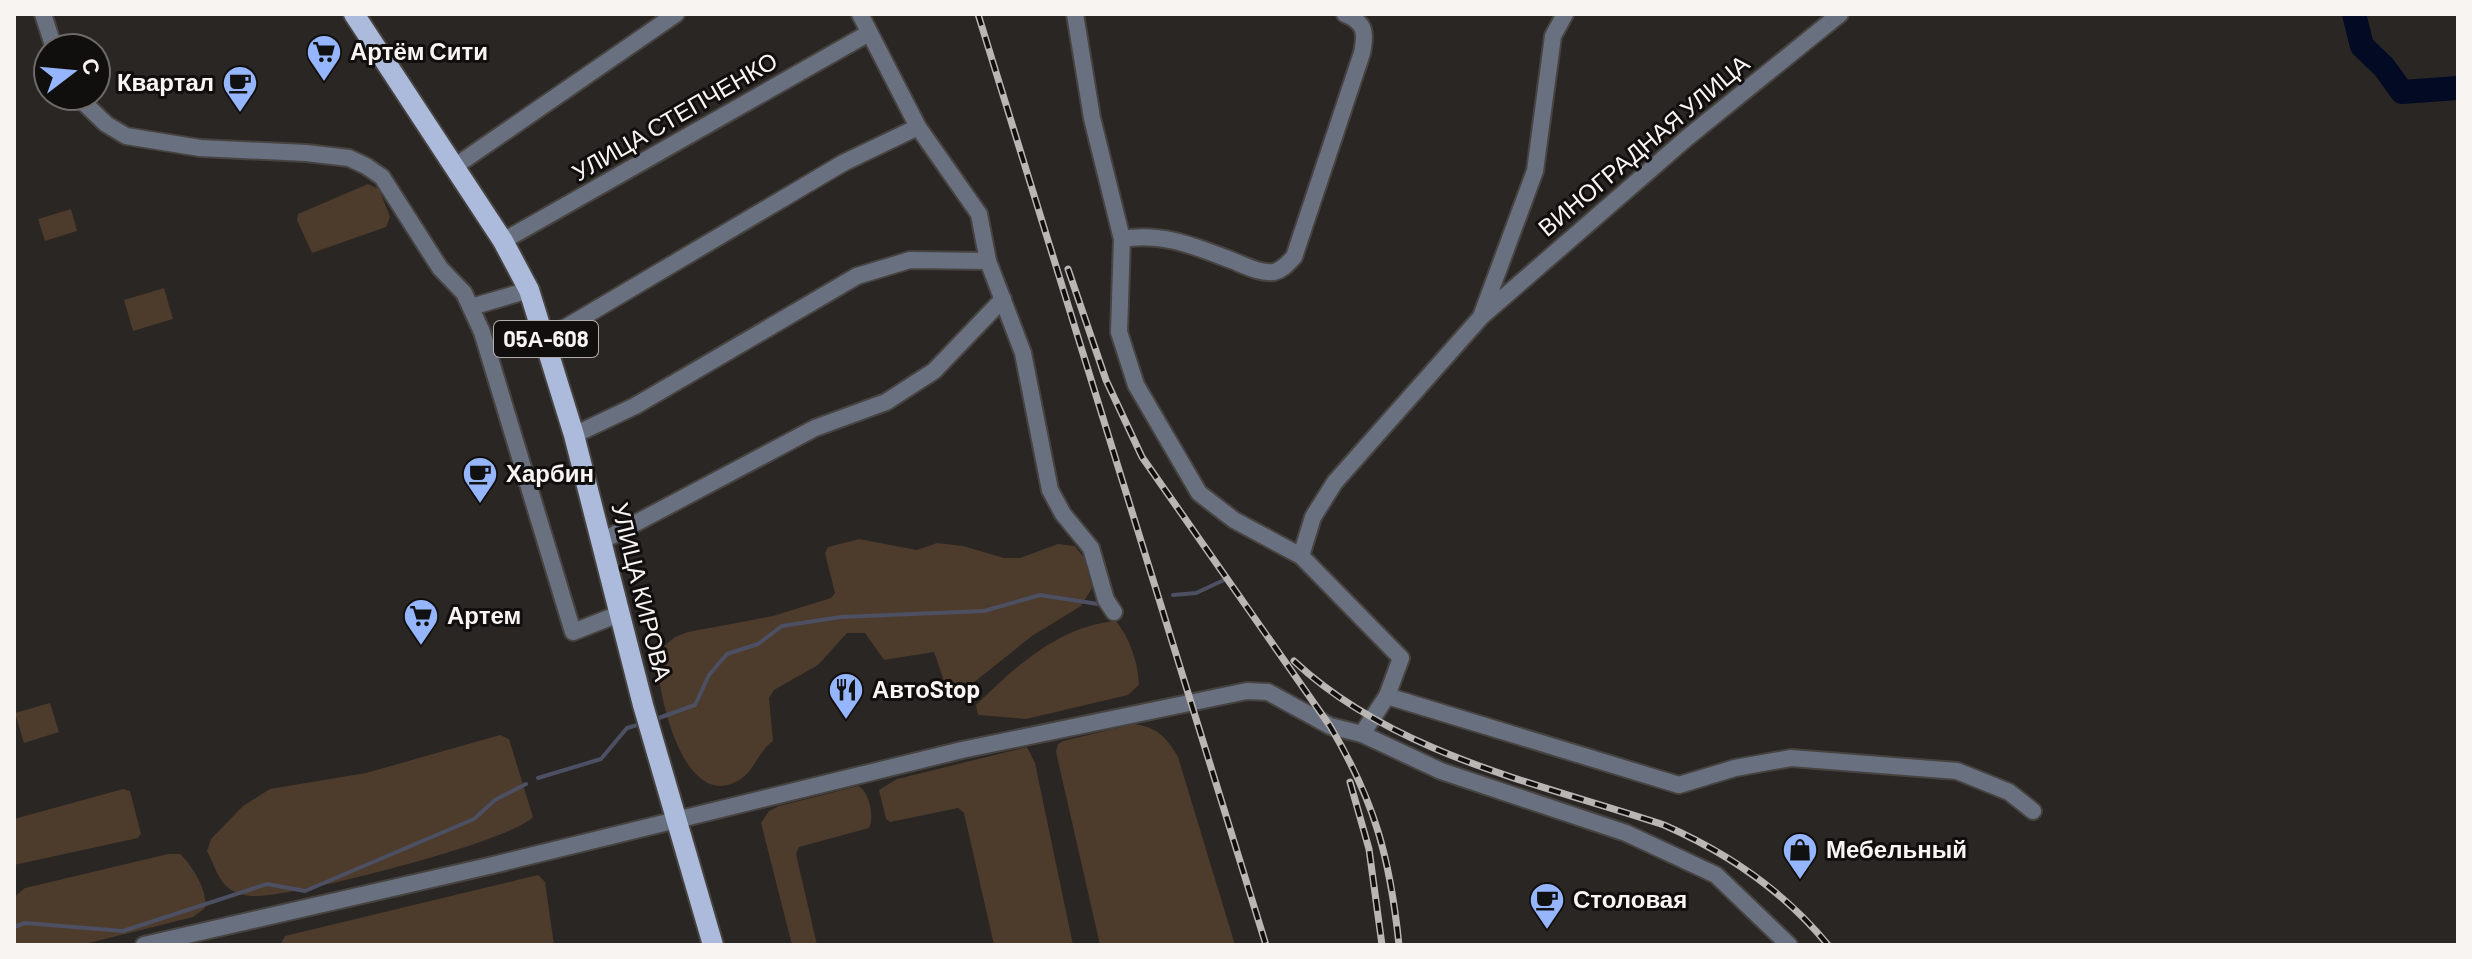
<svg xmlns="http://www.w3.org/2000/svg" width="2472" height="959" viewBox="0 0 2472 959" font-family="Barlow,sans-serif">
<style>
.green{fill:#4d3b2c}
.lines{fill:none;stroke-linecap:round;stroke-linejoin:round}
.stream{stroke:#4c5062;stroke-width:4}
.river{stroke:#030a24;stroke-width:24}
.minor-casing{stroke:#474340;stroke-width:20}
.primary-casing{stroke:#474340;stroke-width:24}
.minor{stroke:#697180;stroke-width:16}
.primary{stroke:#acbbdb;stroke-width:20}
.rail-casing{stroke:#b9b6b4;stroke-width:7}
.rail{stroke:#110f0e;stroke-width:4;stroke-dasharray:12;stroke-linecap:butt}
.labels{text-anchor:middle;stroke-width:6;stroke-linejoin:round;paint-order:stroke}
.shield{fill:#110f0e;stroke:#b2afae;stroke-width:2}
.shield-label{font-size:22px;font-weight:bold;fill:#f7f4f2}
.poi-label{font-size:24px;font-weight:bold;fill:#f7f4f2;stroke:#110f0e;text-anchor:start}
.street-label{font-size:24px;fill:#f7f4f2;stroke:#110f0e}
</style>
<rect width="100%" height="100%" fill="#2a2623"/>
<!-- green -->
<g class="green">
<path d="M368,184L379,189L390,217L386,227L312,253L297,220L298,214Z"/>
<path d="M71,209L77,231L45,241L38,219Z"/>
<path d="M164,288L173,319L133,331L124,300Z"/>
<path d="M859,539L917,550L937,543L963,546L1004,558H1020L1058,544L1075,546L1084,558L1092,588L1081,606L1032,636L963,691L945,684L934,652L884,660L865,633H847L818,665L774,690L769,698L773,741C759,751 755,769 741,779C683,817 656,689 657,652L675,637L688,632L773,616L831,598L835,593L825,553L828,547Z"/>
<path d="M1116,621C1130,639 1138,662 1139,685L1128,695L1026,719L978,715L976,705C1015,667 1059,626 1116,621Z"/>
<path d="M50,703L59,732L24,743L15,713Z"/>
<path d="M1134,724C1157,727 1166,737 1178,757L1235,945H1100L1056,752L1058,744L1063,741Z"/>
<path d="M500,735L509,739L533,817C513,841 287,899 251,896C246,896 237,893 233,891C219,884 214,864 207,851L211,839L243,806L270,789L366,773Z"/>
<path d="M1027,747L1035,763L1073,945H994L964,813L958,808L890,822L886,819L879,790L897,779Z"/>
<path d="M858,786C869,791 875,817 869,828L799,847L796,854L817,945H792L761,823L769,811L779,806Z"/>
<path d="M123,789L130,791L141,834L138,838L14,865V819Z"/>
<path d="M168,854H180C192,865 208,891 205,908L193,917L81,945H14V897L25,888Z"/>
<path d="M538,875L545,882L554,945H280L285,936Z"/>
</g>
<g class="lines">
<!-- stream -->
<g class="stream">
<path d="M1173,595L1196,593L1224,580"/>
<path d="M656,719L695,705L709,675L727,654L758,644L782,626L841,617L984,611L1040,595L1098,604"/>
<path d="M538,778L601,759L627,728L644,723"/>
<path d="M14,927L25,923L123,931L267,884L305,891L474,819L495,800L526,784"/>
</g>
<!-- river -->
<path class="river" d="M2354,14L2362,46L2384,67L2402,92L2458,88"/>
<defs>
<g id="minor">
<path d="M43,14L54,48"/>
<path d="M860,14L918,127L979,214L988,261L1023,353L1050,490L1063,514L1091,548L1106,600L1114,612"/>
<path d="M1075,14L1092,118L1122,239L1119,332L1136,385L1199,493L1234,520L1301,556"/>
<path d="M77,96L106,124L126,136L200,148L306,153L349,158L366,166L382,177L440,268L464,293L482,332L573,632L619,614"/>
<path d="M454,167L676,14"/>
<path d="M1122,239C1162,232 1194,246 1231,260C1244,265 1260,274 1274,272C1283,270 1288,263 1294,257L1362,53C1366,33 1366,23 1345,14"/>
<path d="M503,241L869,33"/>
<path d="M471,307L529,290"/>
<path d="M1482,314L1535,171L1553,36L1565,14"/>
<path d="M546,339L843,163L918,127"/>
<path d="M574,435L635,406L857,276L910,260L988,261"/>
<path d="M602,541L815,428L886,402L934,371L1003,299"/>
<path d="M1387,696L1679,785L1735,768L1791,758L1957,771L2009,792L2033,811"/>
<path d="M1362,734L1387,696L1401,658L1301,556L1313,517L1335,482L1481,317L1688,137L1840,14"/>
<path d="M144,945L493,865L962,750L1247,691L1268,692L1330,726L1362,734L1441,771L1626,833L1716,875L1789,945"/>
</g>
<path id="primary" d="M354,14L503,241L529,290L574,435L643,705L713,945"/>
</defs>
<!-- minor casing -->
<use href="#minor" class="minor-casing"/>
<!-- primary casing -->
<use href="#primary" class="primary-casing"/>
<!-- minor -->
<use href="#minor" class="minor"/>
<!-- primary -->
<use href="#primary" class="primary"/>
<defs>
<g id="rail">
<path d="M978,14L1266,945"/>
<path d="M1068,269L1106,380L1142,457L1330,726C1375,802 1390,858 1399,945"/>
<path d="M1294,661C1394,754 1537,783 1664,825C1728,853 1783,890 1828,945"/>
<path d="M1350,782L1369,849L1382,945"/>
</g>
</defs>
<!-- rail casing -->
<use href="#rail" class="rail-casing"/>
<!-- rail -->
<use href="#rail" class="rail"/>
</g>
<!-- icons -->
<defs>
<symbol id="supermarket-pin" viewBox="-11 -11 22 30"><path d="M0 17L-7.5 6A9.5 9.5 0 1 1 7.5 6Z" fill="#95b6fd" stroke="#110f0e"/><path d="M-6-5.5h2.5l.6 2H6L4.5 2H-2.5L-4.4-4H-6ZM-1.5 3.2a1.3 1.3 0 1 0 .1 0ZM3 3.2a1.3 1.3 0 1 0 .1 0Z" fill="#111"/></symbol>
<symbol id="cafe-pin" viewBox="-11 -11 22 30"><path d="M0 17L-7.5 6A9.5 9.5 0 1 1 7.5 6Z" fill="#95b6fd" stroke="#110f0e"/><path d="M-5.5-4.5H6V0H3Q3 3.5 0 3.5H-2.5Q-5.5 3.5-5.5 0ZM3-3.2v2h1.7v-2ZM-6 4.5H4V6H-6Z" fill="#111"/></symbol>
<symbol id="restaurant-pin" viewBox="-11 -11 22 30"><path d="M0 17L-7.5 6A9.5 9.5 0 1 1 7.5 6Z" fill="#95b6fd" stroke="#110f0e"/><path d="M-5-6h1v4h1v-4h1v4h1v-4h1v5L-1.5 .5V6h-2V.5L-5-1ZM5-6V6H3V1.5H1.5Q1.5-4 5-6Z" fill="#111"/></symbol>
<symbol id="shop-pin" viewBox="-11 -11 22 30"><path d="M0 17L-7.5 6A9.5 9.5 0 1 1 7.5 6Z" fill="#95b6fd" stroke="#110f0e"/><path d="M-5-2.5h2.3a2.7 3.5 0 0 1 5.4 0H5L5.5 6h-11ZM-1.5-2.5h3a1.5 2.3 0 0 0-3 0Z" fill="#111"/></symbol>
</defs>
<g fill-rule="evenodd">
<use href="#supermarket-pin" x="304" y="32" width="40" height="54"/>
<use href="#cafe-pin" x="220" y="63" width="40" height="54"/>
<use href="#cafe-pin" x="460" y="454" width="40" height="54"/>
<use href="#supermarket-pin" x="401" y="596" width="40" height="54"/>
<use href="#restaurant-pin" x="826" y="670" width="40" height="54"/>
<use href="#shop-pin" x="1780" y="830" width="40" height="54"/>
<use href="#cafe-pin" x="1527" y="880" width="40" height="54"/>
</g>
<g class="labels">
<!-- shield labels -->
<rect class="shield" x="494" y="321" width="104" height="36" rx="6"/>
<g class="shield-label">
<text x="546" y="347">05А-608</text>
</g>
<!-- poi labels -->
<g class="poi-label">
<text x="350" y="60">Артём Сити</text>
<text x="214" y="91" text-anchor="end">Квартал</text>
<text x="506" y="482">Харбин</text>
<text x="447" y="624">Артем</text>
<text x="872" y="698">АвтоStop</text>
<text x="1826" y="858">Мебельный</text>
<text x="1573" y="908">Столовая</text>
</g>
<!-- street labels -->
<g class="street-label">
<text transform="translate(675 117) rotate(-30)" y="8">УЛИЦА СТЕПЧЕНКО</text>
<text transform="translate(1644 146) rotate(-40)" y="8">ВИНОГРАДНАЯ УЛИЦА</text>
<text transform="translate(641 592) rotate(76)" y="8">УЛИЦА КИРОВА</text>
</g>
</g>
<!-- border -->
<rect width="2472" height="959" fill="none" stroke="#f7f4f2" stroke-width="32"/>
<!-- north arrow -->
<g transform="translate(72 72) rotate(74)"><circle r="38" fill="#110f0e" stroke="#6d6b69" stroke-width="2"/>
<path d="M0-6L14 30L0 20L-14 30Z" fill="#95b6fd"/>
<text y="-12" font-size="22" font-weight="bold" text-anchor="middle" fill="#f7f4f2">С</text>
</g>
</svg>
